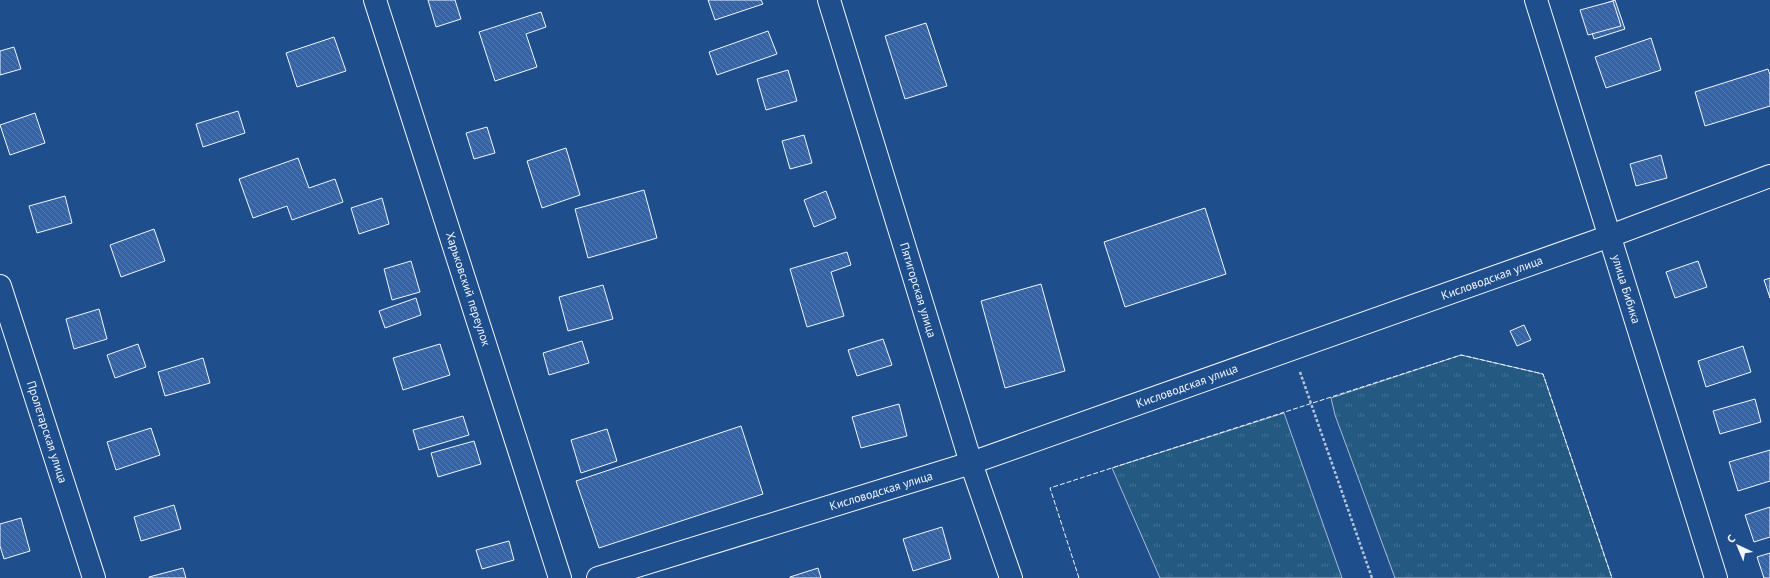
<svg xmlns="http://www.w3.org/2000/svg" width="1770" height="578" viewBox="0 0 1770 578" font-family="'PT Sans',sans-serif">
<style>
.grass{fill:url(#grass-tufts);stroke:#a8bbd7}
.building{fill:url(#building-back-hatch);stroke:#f2f6ff}
.lines{fill:none;stroke-linecap:round;stroke-linejoin:round}
.minor-casing{stroke:#f2f6ff;stroke-width:24}
.path{stroke:#b3c4dc;stroke-width:2.5;stroke-dasharray:3 2;stroke-linecap:butt}
.minor{stroke:#1f4e8c;stroke-width:22}
.fence{stroke:#f2f6ff;stroke-width:1;stroke-dasharray:5 2;stroke-linecap:butt}
.labels{text-anchor:middle;stroke-width:3;stroke-linejoin:round;paint-order:stroke}
.street-label{font-size:12px;fill:#f2f6ff;stroke:#1f4e8c}
</style>
<defs>
<pattern id="grass-tufts" width="24" height="20" patternUnits="userSpaceOnUse"><rect width="24" height="20" fill="#245a82"/><path d="M3 7l-1-3M5 7V3M7 7l1-3M15 17l-1-3M17 17v-4M19 17l1-3" fill="none" stroke="#447295"/></pattern>
<pattern id="building-back-hatch" width="6" height="6" patternUnits="userSpaceOnUse"><rect width="6" height="6" fill="#3563a3"/><path d="M-1 5l2 2M0 0l6 6M5-1l2 2" fill="none" stroke="#537ab1"/></pattern>
</defs>
<rect width="100%" height="100%" fill="#1f4e8c"/>
<!-- grass -->
<g class="grass">
<path d="M1461,355L1543,374L1612,578H1395L1335,415L1331,398Z"/>
<path d="M1284,413L1342,578H1160L1112,468Z"/>
</g>
<!-- building -->
<g class="building">
<path d="M428,0H455L461,19L436,27Z"/>
<path d="M708,0H761L763,4L715,20Z"/>
<path d="M1615,0L1625,29L1594,39L1585,11Z"/>
<path d="M1613,1L1621,26L1588,35L1580,10Z"/>
<path d="M541,12L546,27L526,34L537,67L495,81L479,32Z"/>
<path d="M926,23L947,86L905,99L885,36Z"/>
<path d="M768,31L777,54L717,75L709,52Z"/>
<path d="M334,37L346,71L297,87L286,53Z"/>
<path d="M1651,38L1661,70L1606,88L1595,57Z"/>
<path d="M14,47L21,69L0,75V51Z"/>
<path d="M1768,69L1770,75V106L1705,126L1695,92Z"/>
<path d="M788,70L797,101L766,110L757,79Z"/>
<path d="M238,111L245,133L203,147L196,124Z"/>
<path d="M35,113L45,143L10,155L0,125Z"/>
<path d="M487,127L495,153L474,159L466,133Z"/>
<path d="M804,135L812,163L790,169L782,141Z"/>
<path d="M566,148L580,195L542,208L527,161Z"/>
<path d="M1661,155L1667,178L1636,186L1630,164Z"/>
<path d="M298,158L309,188L335,179L343,202L292,220L287,206L253,218L239,179Z"/>
<path d="M644,190L657,238L588,258L575,209Z"/>
<path d="M826,191L836,218L814,227L804,200Z"/>
<path d="M65,196L72,223L37,233L29,206Z"/>
<path d="M382,198L389,224L359,234L351,208Z"/>
<path d="M1205,208L1226,274L1125,307L1104,242Z"/>
<path d="M154,229L165,261L121,277L110,245Z"/>
<path d="M847,252L851,265L831,272L844,316L807,327L790,269Z"/>
<path d="M411,261L420,292L392,300L384,269Z"/>
<path d="M1698,261L1707,287L1675,298L1666,272Z"/>
<path d="M1770,278V298L1764,280Z"/>
<path d="M1041,284L1065,371L1005,388L981,301Z"/>
<path d="M603,285L613,319L568,331L559,297Z"/>
<path d="M416,298L421,315L385,328L379,311Z"/>
<path d="M99,309L107,339L74,349L66,319Z"/>
<path d="M1524,325L1531,340L1517,346L1510,331Z"/>
<path d="M883,339L892,365L857,376L848,350Z"/>
<path d="M582,341L589,363L549,375L543,353Z"/>
<path d="M138,344L146,367L115,378L107,355Z"/>
<path d="M440,344L450,375L403,390L393,358Z"/>
<path d="M1743,346L1751,372L1706,387L1698,361Z"/>
<path d="M203,358L210,383L165,396L158,372Z"/>
<path d="M1755,399L1761,422L1720,434L1713,411Z"/>
<path d="M899,404L907,436L861,448L852,417Z"/>
<path d="M463,416L469,435L419,450L413,430Z"/>
<path d="M741,426L763,494L599,548L576,481Z"/>
<path d="M151,428L160,455L116,470L107,442Z"/>
<path d="M607,429L617,461L581,473L571,440Z"/>
<path d="M474,441L481,464L438,477L431,453Z"/>
<path d="M1770,450V481L1738,491L1729,462Z"/>
<path d="M174,505L181,529L141,541L134,517Z"/>
<path d="M1770,507V537L1754,542L1745,515Z"/>
<path d="M21,518L30,551L4,559L0,546V524Z"/>
<path d="M942,527L951,559L913,571L903,539Z"/>
<path d="M509,541L514,560L482,569L476,550Z"/>
<path d="M1770,553V578H1764L1757,557Z"/>
<path d="M183,568L186,578H149V577Z"/>
<path d="M818,568L821,578H790V577Z"/>
</g>
<g class="lines">
<defs>
<g id="minor">
<path d="M375,0L560,578"/>
<path d="M829,0L971,463L1011,578"/>
<path d="M1536,0L1716,578"/>
<path d="M0,286L94,578"/>
<path d="M598,578L971,463L1610,236L1770,176"/>
</g>
</defs>
<!-- minor casing -->
<use href="#minor" class="minor-casing"/>
<!-- path -->
<path class="path" d="M1300,372L1372,578"/>
<!-- minor -->
<use href="#minor" class="minor"/>
<!-- fence -->
<path class="fence" d="M1079,578L1050,488L1461,355L1543,374L1612,578"/>
</g>
<g class="labels">
<!-- street labels -->
<g class="street-label">
<text transform="translate(1492 278) rotate(-20)" y="4">Кисловодская улица</text>
<text transform="translate(468 289) rotate(72)" y="4">Харьковский переулок</text>
<text transform="translate(1626 289) rotate(73)" y="4">улица Бибика</text>
<text transform="translate(918 290) rotate(73)" y="4">Пятигорская улица</text>
<text transform="translate(1187 386) rotate(-20)" y="4">Кисловодская улица</text>
<text transform="translate(47 432) rotate(72)" y="4">Пролетарская улица</text>
<text transform="translate(881 491) rotate(-17)" y="4">Кисловодская улица</text>
</g>
</g>
<!-- north arrow -->
<g transform="translate(1738 546) rotate(316)" stroke="#1f4e8c" stroke-width="3" paint-order="stroke">
<path d="M0-3L7 15L0 10L-7 15Z" fill="#f2f6ff"/>
<text y="-6" font-size="11" font-weight="bold" text-anchor="middle" fill="#f2f6ff">С</text>
</g>
</svg>
